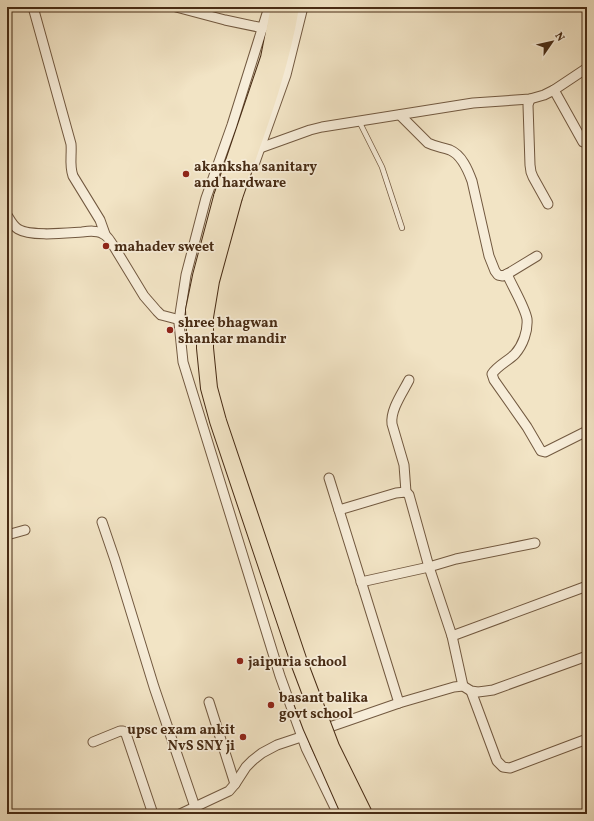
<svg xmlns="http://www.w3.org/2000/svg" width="594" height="821" viewBox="0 0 594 821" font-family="Vollkorn,serif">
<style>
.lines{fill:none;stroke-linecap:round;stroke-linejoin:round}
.lane-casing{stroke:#725940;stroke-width:6}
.street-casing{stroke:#725940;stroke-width:11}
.highway-casing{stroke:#472b14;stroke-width:18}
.lane{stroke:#f7edd9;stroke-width:4.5}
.street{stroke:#f7edd9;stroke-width:9}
.highway{stroke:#f2e4c5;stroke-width:16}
.highway-bridge-casing{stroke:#472b14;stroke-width:18;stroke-linecap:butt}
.highway-bridge{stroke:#f2e4c5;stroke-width:16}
.poi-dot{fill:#8f2418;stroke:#f7edd9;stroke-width:1.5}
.labels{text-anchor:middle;stroke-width:3.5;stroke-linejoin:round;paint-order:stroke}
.poi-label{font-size:14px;font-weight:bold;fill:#472b14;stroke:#f7edd9;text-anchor:start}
</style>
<rect width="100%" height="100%" fill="#f2e4c5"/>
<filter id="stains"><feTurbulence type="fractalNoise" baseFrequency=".005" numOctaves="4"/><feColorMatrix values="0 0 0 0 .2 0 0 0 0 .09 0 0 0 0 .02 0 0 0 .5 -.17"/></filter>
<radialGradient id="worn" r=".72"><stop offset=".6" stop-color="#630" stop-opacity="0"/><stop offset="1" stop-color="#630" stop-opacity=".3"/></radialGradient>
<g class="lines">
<defs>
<path id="lane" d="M359,121L382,167L402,228"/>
<g id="street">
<path d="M33,7L71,144C72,155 69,165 73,176L100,220L105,234"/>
<path d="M176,7L225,20L263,28"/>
<path d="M269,7L232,125L206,198L186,275L180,314L179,323L183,362L280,676L306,748L338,814"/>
<path d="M554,90L583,142"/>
<path d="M530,99L528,105L530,165L531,172L533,177L548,204"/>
<path d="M400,115L428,143C436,147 442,147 450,150C462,155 468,170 472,181L489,256L495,271L498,275L503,276L509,273L537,256"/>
<path d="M260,148L310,130L322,127L473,103L530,99L544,95L554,90L587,68"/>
<path d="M255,162L286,75L303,7"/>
<path d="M7,215C10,220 13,226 18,229C31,237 66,233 82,232C89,231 97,230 103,234C108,236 110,241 113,245L144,296L157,311L161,315L165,316L184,321"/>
<path d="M507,274C512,286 525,307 527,319C528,331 523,345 515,354C508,361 497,366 492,374L494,380L527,427L541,451L545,452L587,431"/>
<path d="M329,478L399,703"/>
<path d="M406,492L404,465L392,424C390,410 403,392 409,380"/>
<path d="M339,510L396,493L406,492L409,495L429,567L452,636L463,686"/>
<path d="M102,522L115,560L154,687L195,807"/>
<path d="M7,535L25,530"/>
<path d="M361,582L429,567L456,559L535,543"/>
<path d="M452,636L587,586"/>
<path d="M471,691L497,761L503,767L510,768L587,739"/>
<path d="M209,702L235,784"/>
<path d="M321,730L399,703L454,687L463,686L471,691L478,692L486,691L493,690L587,656"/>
<path d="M93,742L120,731H123L126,734L153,814"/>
<path d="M180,814L229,791L235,784L246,767L253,760L262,753L277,745L307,735"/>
</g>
<g id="highway">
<path d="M222,197L269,58L279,7"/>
<path d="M234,197C256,134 280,73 291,7"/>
</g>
</defs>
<!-- lane casing -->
<use href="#lane" class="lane-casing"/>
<!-- street casing -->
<use href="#street" class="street-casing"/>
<!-- highway casing -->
<use href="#highway" class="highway-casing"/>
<!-- lane -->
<use href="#lane" class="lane"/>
<!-- street -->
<use href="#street" class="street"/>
<!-- highway -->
<use href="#highway" class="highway"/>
<defs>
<g id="highway-bridge">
<path d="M234,197L211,281L205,317V348L209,388L218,421L300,665L331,747L364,814"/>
<path d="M195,333L194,310L201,276L222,197"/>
<path d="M302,702L311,726L350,814"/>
</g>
</defs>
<!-- highway-bridge casing -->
<use href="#highway-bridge" class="highway-bridge-casing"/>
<!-- highway-bridge -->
<use href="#highway-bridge" class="highway-bridge"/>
</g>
<!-- markers -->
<g class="poi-dot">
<circle cx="186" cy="174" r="4"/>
<circle cx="106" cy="246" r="4"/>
<circle cx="170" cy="330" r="4"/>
<circle cx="240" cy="661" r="4"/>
<circle cx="271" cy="705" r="4"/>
<circle cx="243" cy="737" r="4"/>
</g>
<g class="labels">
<!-- poi labels -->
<g class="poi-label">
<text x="194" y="171">akanksha sanitary<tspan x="194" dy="16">and hardware</tspan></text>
<text x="114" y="251">mahadev sweet</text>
<text x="178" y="327">shree bhagwan<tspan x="178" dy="16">shankar mandir</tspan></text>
<text x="248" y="666">jaipuria school</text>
<text x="279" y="702">basant balika<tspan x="279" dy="16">govt school</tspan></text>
<text x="235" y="734" text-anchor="end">upsc exam ankit<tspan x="235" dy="16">NvS SNY ji</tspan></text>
</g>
</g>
<!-- margin -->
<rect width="594" height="821" fill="none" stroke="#f2e4c5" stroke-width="24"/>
<rect x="8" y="8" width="578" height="805" fill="none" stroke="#472b14" stroke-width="2"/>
<rect x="12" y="12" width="570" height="797" fill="none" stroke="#472b14"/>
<!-- north arrow -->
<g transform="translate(552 42) rotate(56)" stroke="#f7edd9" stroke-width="3" paint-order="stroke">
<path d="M0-3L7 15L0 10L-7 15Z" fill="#472b14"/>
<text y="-6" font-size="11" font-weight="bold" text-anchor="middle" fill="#472b14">N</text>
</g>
<rect width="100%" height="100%" filter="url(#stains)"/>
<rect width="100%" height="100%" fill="url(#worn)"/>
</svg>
